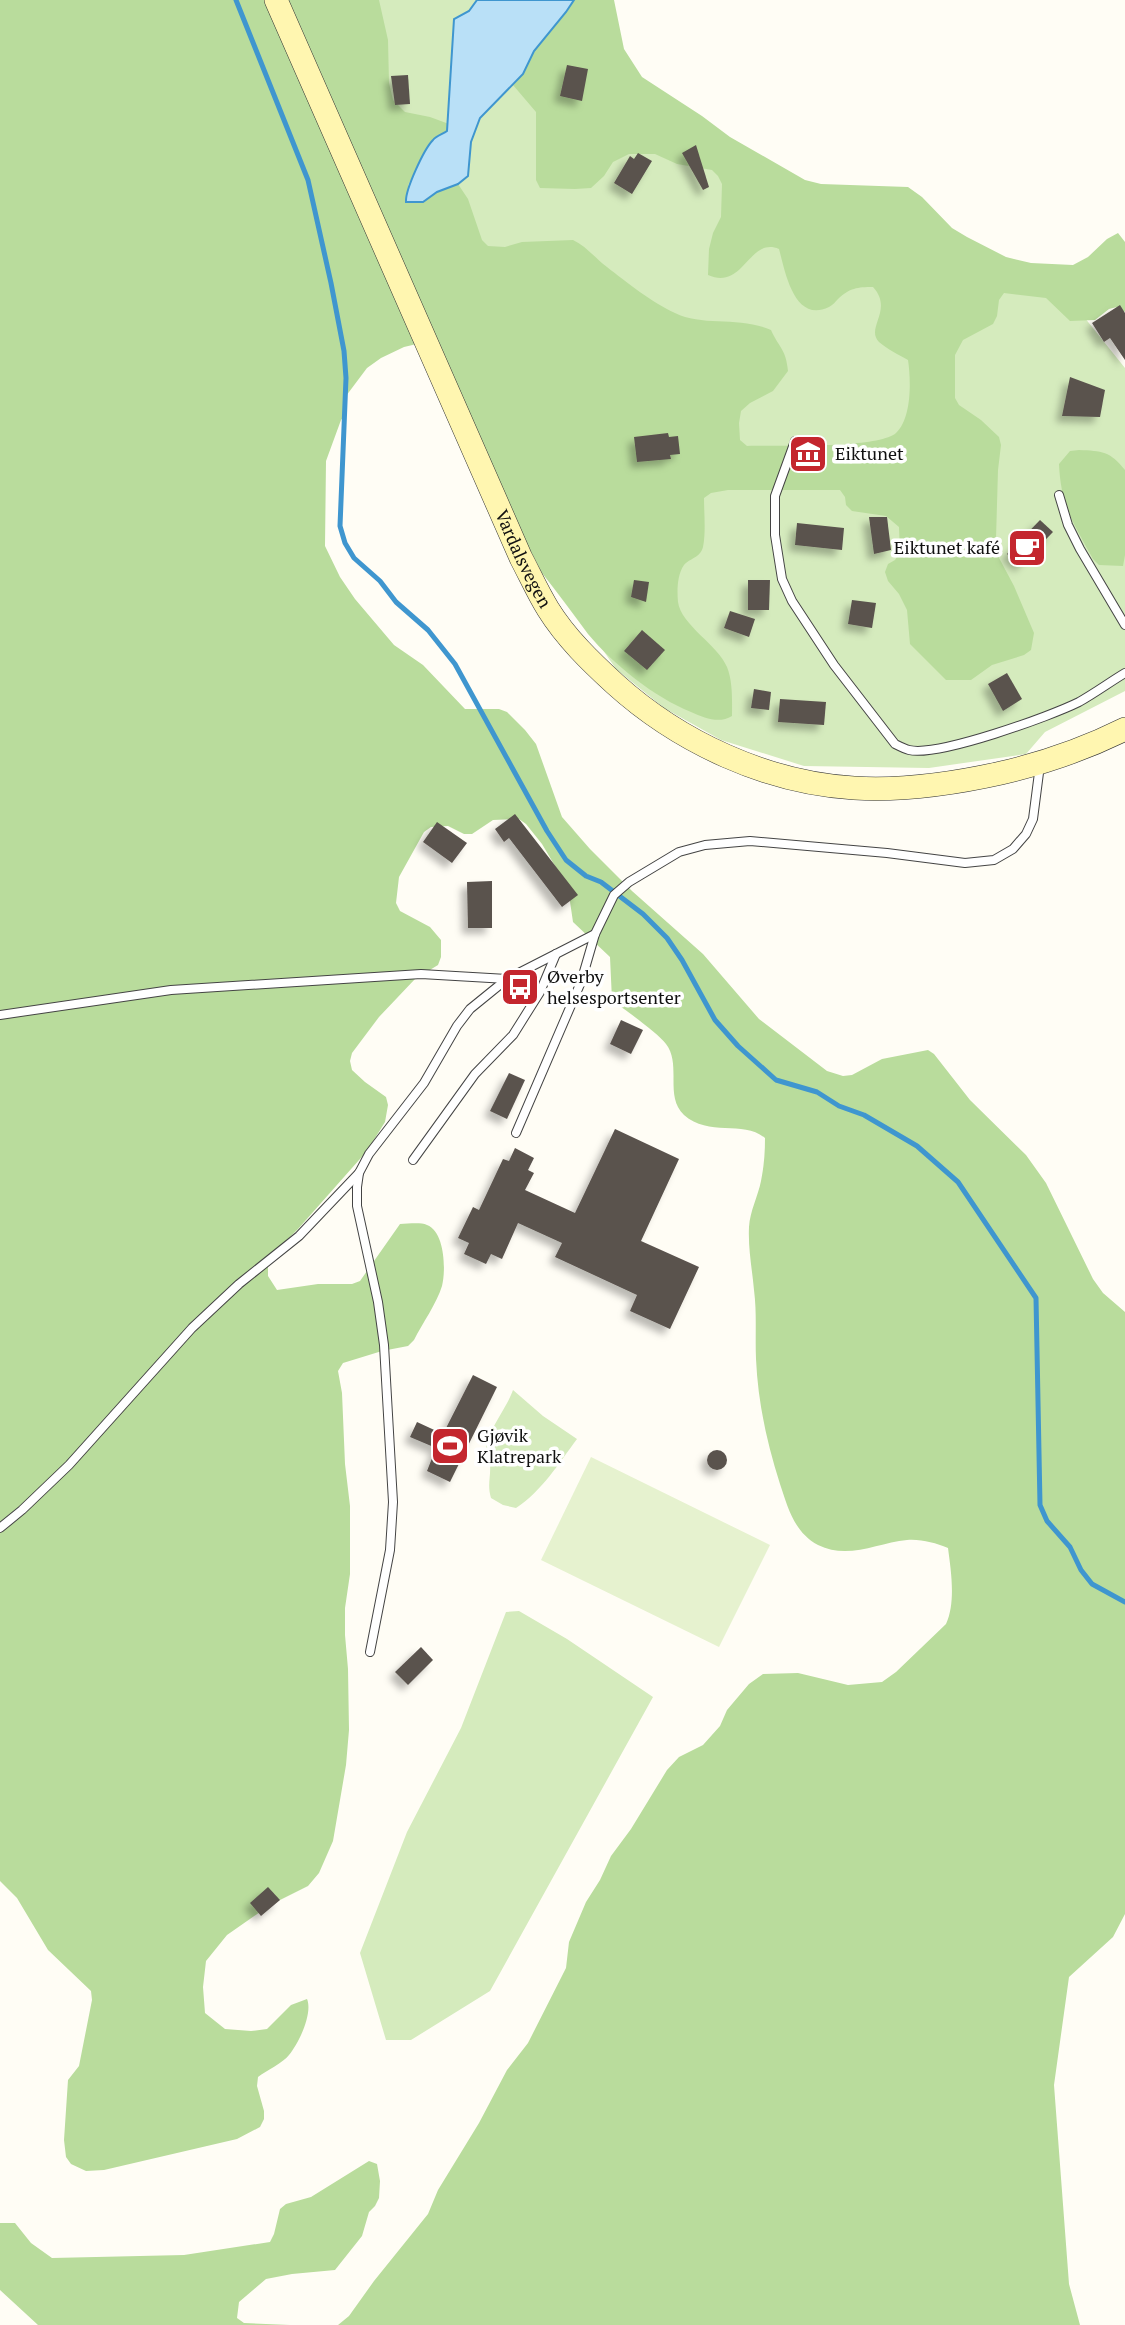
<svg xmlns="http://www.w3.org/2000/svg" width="1125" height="2325" viewBox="0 0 1125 2325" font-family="'PT Serif',serif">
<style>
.green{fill:#d5ebbd}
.forest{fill:#b9dc9c}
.pitch{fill:#e6f2cf}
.water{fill:#b9e0f7;stroke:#3f96cf;stroke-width:2}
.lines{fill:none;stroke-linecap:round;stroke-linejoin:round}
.stream{stroke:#3f96cf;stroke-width:5}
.building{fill:#5a524d;filter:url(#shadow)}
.lane-casing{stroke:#444;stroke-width:10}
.secondary-casing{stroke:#333;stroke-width:24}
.lane{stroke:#fff;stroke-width:8}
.secondary{stroke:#fff6b0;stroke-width:23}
.labels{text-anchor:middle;stroke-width:7;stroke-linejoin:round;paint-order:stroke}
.poi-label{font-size:18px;fill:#111;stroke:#fff;text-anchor:start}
.street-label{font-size:18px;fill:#111;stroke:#fff}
</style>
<defs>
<filter id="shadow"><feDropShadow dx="-6" dy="6" stdDeviation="3.5" flood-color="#0004"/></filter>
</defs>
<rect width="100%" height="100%" fill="#fffdf5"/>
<!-- green -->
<g class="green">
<path d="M313,0H600L609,66L854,211L1052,277L1125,368V691L1045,732L1026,754L929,768L804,766L721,740L664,708L616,669L528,541Z"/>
<path d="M513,1390L543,1416L577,1439C559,1463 542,1491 516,1508L503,1505L491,1498C487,1485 491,1477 490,1465C489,1462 487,1459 486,1455C483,1436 507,1408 513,1390Z"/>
<path d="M519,1611L567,1639L653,1697L490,1991L411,2040H386L360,1953L407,1832L461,1728L506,1612Z"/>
</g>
<!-- forest -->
<g class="forest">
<path d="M0,0H379L388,40L389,83L393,100L405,112L430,117L449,124L447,132L432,140L408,185L423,202L437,192L458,184L468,199L482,240L488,246L505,247L522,242L573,240C586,246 595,258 607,267C626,282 653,303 675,313C703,327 740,316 771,330C779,348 786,349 788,371L773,391L750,403L741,411L739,423L740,440L747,446C775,445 878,449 896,433C912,418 911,380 908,360C899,355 887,349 879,342C865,328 894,310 873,287C857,287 850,288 838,299C835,302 833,305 829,307C794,324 785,271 779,249C749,236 744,291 708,275L709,249L713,233L721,217L722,184L718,176L712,170L677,164L655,154H629L613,162L604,176L591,188L575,189L540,188L536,180V112L513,85C522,75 526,64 533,52C544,33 562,19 574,0H614L624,49L642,77L702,116L730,137L805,180L821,184L908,187L922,197L952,228L967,237L1006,257L1031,263L1073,265L1088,257L1107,239L1118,233L1125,242V312L1117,307L1109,309L1095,320L1070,321L1046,298L1004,293L999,300L997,316L993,324L963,340L955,355V398L959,405L981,420L999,437L1001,445L998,470L996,539L998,556L1014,586L1034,633L1031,650L1024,655L992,665L971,680H946L910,644L907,610L899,594L888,581L885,572L888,564L895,560L900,552L899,527L886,516L852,511L846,505L845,497L840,490H728L711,493L704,498C704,513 706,532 703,547C700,558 690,558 684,565C677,575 677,591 678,602C681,625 718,645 727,667C733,682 732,700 732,716C719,724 705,718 691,712C654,697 614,665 588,634C573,614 558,593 542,573L421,343L404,347L381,358L367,368L346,396V414L341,420L326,461L325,546L340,577L355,599L394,645L423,665L465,709H499L507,712L525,730L536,744L562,817L590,849L632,891L703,954L759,1019L827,1071L843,1076L852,1075L882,1059L928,1050L934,1054L970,1100L1026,1155L1046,1183L1093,1279L1103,1293L1125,1312V1914L1113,1937L1069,1977L1054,2085L1069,2284L1080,2325H338L349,2316L374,2281L428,2214L438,2190L479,2123L507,2070L528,2043L566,1968L569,1942L586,1902L600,1880L611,1856L631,1829L667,1770L679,1757L703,1745L720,1726L727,1710L749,1684L763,1674L798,1673L848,1685L882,1682L896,1672L946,1624C956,1602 951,1571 948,1548C935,1543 922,1539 907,1540C877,1543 848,1560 818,1545C794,1532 788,1508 780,1484C767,1443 758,1403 756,1359C755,1336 757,1313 754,1290C752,1268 748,1249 749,1227C750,1211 758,1196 761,1181C764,1166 765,1153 765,1138C744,1120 709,1137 684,1115C664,1096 682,1065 666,1044C658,1033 625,1010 612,1000L610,957L573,922L568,888L542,844L526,824L519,819L493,820L472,834H464L448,826L431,827L424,832L399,877L396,903L400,911L430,927L441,940V957L438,965L415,979L379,1017L352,1053L350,1061L352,1070L365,1082L386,1097L388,1105L385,1122L367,1151L298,1229L268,1259V1276L277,1290L318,1284H352L360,1281L400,1224C408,1224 420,1222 427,1225C445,1232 446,1270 442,1286C437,1303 422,1324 414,1340L408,1346L382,1351L343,1363L338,1371L342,1393L345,1464L350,1506V1574L345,1608V1635L348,1669L349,1730L346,1765L333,1841L319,1873L308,1886L270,1905L227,1935L206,1961L203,1987L205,2013L225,2029L251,2031L267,2029L291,2005L307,1999C313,2013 299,2043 289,2055C284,2062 266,2071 258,2077L257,2086L264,2111V2119L260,2127L237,2139L104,2170L86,2171L71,2164L66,2157L64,2140L68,2080L79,2066L92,2000L91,1991L48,1950L17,1898L0,1881Z"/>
<path d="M1079,450C1102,451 1110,451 1125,470V555L1123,566L1099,565L1093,559C1073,522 1061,507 1059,464L1070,451Z"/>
<path d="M369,2161L377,2164L380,2181L379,2198L375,2206L369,2212L362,2236L335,2270L292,2274L266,2279L239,2302L237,2318L244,2323L290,2325H38L0,2290V2223H15L31,2243L52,2258L184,2255L270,2242L274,2234L280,2209L286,2204L311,2197Z"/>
</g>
<!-- pitch -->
<path class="pitch" d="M591,1457L770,1545L719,1647L541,1560Z"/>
<!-- water -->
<path class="water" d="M477,0H574L566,12L534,51L523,74L480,118L471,142L468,176L458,184L437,192L423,202H406C405,190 424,149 433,140C436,136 443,134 447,131L454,19L469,11Z"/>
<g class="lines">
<!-- stream -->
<path class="stream" d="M236,0L308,180L331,283L344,351L346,378L340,526L345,543L354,558L380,581L396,602L428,630L455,664L547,831L566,860L586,876L601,882L643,914L667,938L682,960L715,1020L738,1046L776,1080L817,1092L839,1106L864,1115L917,1146L958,1182L1036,1298L1040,1505L1047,1521L1070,1547L1081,1570L1092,1584L1125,1602"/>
</g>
<!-- building -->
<g class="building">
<path d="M567,65L588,69L582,101L560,96Z"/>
<path d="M408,75L410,104L395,105L391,76Z"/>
<path d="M696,145L709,187L703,190L682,153Z"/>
<path d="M638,153L652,161L632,194L614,183L630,156L634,159Z"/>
<path d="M1120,305L1125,313V360L1110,338L1104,342L1092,323Z"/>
<path d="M1070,377L1105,390L1100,417L1062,416Z"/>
<path d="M668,433L669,437L678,436L680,454L670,455L671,459L637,462L634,437Z"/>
<path d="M869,517H887L891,550L874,554Z"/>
<path d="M1040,520L1053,532L1020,566L1007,554Z"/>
<path d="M797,523L844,528L842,550L795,545Z"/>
<path d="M634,580L649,582L646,602L631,597Z"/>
<path d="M748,580H770L769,610H748Z"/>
<path d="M852,600L876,603L872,628L848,624Z"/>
<path d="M730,611L755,619L749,637L724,628Z"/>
<path d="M642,630L665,650L647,670L624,651Z"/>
<path d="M1007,673L1022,699L1003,711L988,684Z"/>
<path d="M754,689L771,692L769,710L751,708Z"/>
<path d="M780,699L826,702L824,725L778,722Z"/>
<path d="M515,814L578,895L562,907L509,838L504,842L495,829Z"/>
<path d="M437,822L467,843L452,863L423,842Z"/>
<path d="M492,881V928H468L467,882Z"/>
<path d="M621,1020L643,1030L631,1054L610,1044Z"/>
<path d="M509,1073L525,1080L507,1119L490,1111Z"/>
<path d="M615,1129L679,1159L641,1241L699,1267L670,1329L630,1311L637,1295L555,1257L562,1243L518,1223L502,1259L491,1254L486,1264L464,1254L469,1243L458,1238L473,1207L479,1210L503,1159L509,1161L515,1148L534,1158L528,1170L534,1173L525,1190L575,1213Z"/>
<path d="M473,1375L497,1387L450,1482L427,1471L436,1448L410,1437L417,1422L443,1434Z"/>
<circle cx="717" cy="1460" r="10"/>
<path d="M421,1647L433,1660L408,1685L395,1672Z"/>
<path d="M268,1887L280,1900L261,1916L250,1903Z"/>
</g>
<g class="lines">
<defs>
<g id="lane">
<path d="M795,441L775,496V535L782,579L792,601L834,665L895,744C899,746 905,749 909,750C938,757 1051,716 1079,702C1095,693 1110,682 1125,673"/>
<path d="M1059,495L1068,525L1080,549L1125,625"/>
<path d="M0,1015L171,990L421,974L507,979L595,934"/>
<path d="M516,1133L581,982L595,934L614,895L629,882L679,852L705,845L750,841L887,853L965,863L994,860L1013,849L1026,834L1033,819L1040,765"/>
<path d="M413,1160L475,1074L513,1035L540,992L556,954"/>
<path d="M359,1173L357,1187V1206L378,1302L384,1345L393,1502L390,1550L370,1652"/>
<path d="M0,1528L22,1510L69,1465L192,1328L239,1284L299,1236L359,1173L369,1154L424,1083L457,1026L470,1009L507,979"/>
</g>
<g id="secondary">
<path id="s1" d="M276,0L521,558C530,575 538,593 548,609C566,638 591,662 615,684C679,742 767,783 854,788C904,791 952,784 1001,773C1044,763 1085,749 1125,729"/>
</g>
</defs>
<!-- lane casing -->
<use href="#lane" class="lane-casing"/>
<!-- secondary casing -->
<use href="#secondary" class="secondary-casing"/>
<!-- lane -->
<use href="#lane" class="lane"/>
<!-- secondary -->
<use href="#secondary" class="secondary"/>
</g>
<!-- icons -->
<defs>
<symbol id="museum-square" viewBox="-11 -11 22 22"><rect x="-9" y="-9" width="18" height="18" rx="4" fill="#c4262e" stroke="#fff"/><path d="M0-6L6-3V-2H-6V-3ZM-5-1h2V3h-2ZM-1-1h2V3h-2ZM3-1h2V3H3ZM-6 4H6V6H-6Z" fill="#fff"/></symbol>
<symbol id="cafe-square" viewBox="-11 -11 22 22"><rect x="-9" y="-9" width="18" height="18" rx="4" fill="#c4262e" stroke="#fff"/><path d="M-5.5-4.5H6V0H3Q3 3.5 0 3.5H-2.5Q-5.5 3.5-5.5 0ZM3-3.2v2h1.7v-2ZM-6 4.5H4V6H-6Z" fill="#fff"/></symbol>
<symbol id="bus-square" viewBox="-11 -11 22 22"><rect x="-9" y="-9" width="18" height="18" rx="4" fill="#c4262e" stroke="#fff"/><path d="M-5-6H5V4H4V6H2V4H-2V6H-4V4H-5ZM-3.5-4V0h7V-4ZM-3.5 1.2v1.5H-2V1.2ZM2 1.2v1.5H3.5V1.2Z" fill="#fff"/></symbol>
<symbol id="stadium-square" viewBox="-11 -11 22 22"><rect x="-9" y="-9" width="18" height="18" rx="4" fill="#c4262e" stroke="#fff"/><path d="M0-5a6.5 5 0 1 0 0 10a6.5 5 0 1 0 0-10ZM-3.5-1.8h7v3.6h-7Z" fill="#fff"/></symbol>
</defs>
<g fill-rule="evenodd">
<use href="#museum-square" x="786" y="432" width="44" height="44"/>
<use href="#cafe-square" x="1005" y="526" width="44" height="44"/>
<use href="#bus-square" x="498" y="965" width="44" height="44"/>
<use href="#stadium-square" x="428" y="1424" width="44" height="44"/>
</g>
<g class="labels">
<!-- poi labels -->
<g class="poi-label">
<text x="835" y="460">Eiktunet</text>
<text x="1000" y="554" text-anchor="end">Eiktunet kafé</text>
<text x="547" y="983">Øverby<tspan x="547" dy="21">helsesportsenter</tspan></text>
<text x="477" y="1442">Gjøvik<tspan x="477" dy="21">Klatrepark</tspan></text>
</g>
<!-- street labels -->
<g class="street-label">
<text dy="6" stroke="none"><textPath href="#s1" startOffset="611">Vardalsvegen</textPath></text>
</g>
</g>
</svg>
